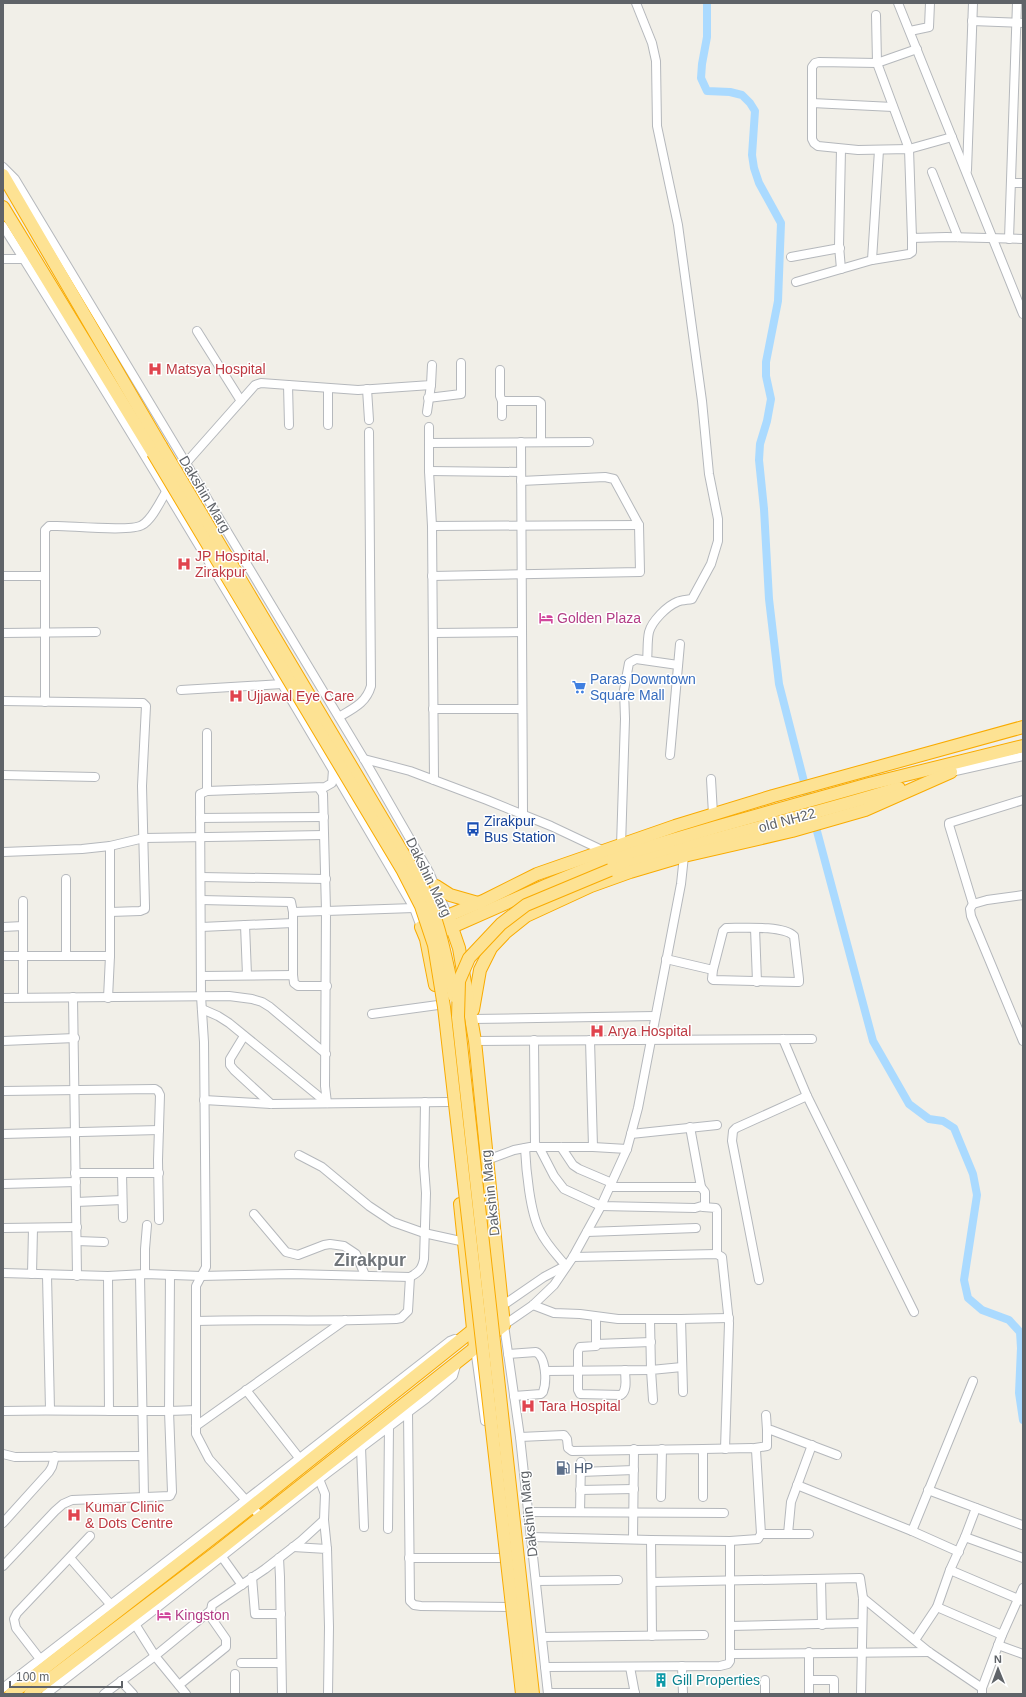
<svg xmlns="http://www.w3.org/2000/svg" width="1026" height="1697" viewBox="0 0 1026 1697" font-family="Helvetica,sans-serif">
<style>
.lines{fill:none;stroke-linecap:round;stroke-linejoin:round}
.canal{stroke:#aadaff;stroke-width:8}
.minor-casing{stroke:#b5b8bc;stroke-width:10}
.highway-casing{stroke:#f9ab00;stroke-width:14}
.minor{stroke:#fff;stroke-width:8}
.highway{stroke:#fde293;stroke-width:12}
.highway-bridge-casing{stroke:#f9ab00;stroke-width:14;stroke-linecap:butt}
.highway-bridge{stroke:#fde293;stroke-width:12}
.labels{text-anchor:middle;stroke-width:3;stroke-linejoin:round;paint-order:stroke}
.health-label{font-size:14px;fill:#be3a42;stroke:#fff;text-anchor:start}
.street-label{font-size:14px;fill:#5f6368;stroke:#fff}
.hotel-label{font-size:14px;fill:#b23c85;stroke:#fff;text-anchor:start}
.shop-label{font-size:14px;fill:#366cbe;stroke:#fff;text-anchor:start}
.transit-label{font-size:14px;fill:#164399;stroke:#fff;text-anchor:start}
.service-label{font-size:14px;fill:#4e5e75;stroke:#fff;text-anchor:start}
.culture-label{font-size:14px;fill:#0d838f;stroke:#fff;text-anchor:start}
.district-label{font-size:18px;font-weight:bold;fill:#70757a;stroke:#fff}
</style>
<rect width="100%" height="100%" fill="#f1efe8"/>
<g class="lines">
<!-- canal -->
<g class="canal">
<path d="M707,3V37L702,64L701,78L707,91L730,92L742,95L750,103L755,111L752,155L754,168L759,183L781,223L778,301L766,362V376L771,399L767,421L760,444L759,460L764,509L769,599L779,684L810,805"/>
<path d="M814,820L873,1041L909,1104L929,1119L943,1121L954,1128L973,1174L977,1195L964,1280L968,1298L982,1310L1009,1320L1020,1332L1021,1348L1019,1393L1023,1420"/>
</g>
<defs>
<g id="minor">
<path d="M636,3L652,43L656,61L657,126L678,225L702,401L709,474L718,519V541L711,564L692,599C687,600 681,600 677,602C667,606 652,621 649,632C647,641 648,651 647,660"/>
<path d="M898,3L1023,314"/>
<path d="M876,15L877,63L909,149L952,137"/>
<path d="M972,21L1023,23"/>
<path d="M910,31L929,27L930,3"/>
<path d="M917,49L877,63L819,62L815,63L812,67V139L814,143L818,146L858,150L909,149L912,238L946,237L1023,239"/>
<path d="M812,103L893,107"/>
<path d="M841,149L839,246L841,269"/>
<path d="M3,167L15,179L364,759L429,872L448,916"/>
<path d="M967,170L973,3"/>
<path d="M932,172L958,237"/>
<path d="M1011,183H1023"/>
<path d="M3,226C144,451 280,679 414,908L421,927"/>
<path d="M1009,239L1017,3"/>
<path d="M791,257L840,248"/>
<path d="M3,259H24"/>
<path d="M872,260L909,254L912,252V238"/>
<path d="M796,282L872,260L879,150"/>
<path d="M197,331L241,401"/>
<path d="M500,370V396L502,401H538L541,403V442"/>
<path d="M288,385L289,425"/>
<path d="M328,388V425"/>
<path d="M367,389L369,420"/>
<path d="M428,398L461,394V363"/>
<path d="M502,401V416"/>
<path d="M427,412L431,385"/>
<path d="M429,427V471L432,526L434,780"/>
<path d="M521,442L523,815"/>
<path d="M429,443L589,442"/>
<path d="M186,463L255,385L261,383L358,390L431,385L432,365"/>
<path d="M429,471L521,472"/>
<path d="M432,526L639,525"/>
<path d="M3,576H45"/>
<path d="M432,576L640,572L639,525L614,479L605,477L521,481"/>
<path d="M3,633L96,632"/>
<path d="M433,633L522,632"/>
<path d="M181,690L282,684"/>
<path d="M3,701L139,703H143L146,706L142,786L145,906V909L140,911L110,912"/>
<path d="M45,702V530L49,526H57C72,526 132,532 142,525C152,520 161,500 167,490"/>
<path d="M433,709H522"/>
<path d="M339,717C354,708 366,703 371,686L369,432"/>
<path d="M207,733V791"/>
<path d="M670,755L680,644"/>
<path d="M364,759L410,771L487,800L551,826L604,851"/>
<path d="M951,772L1023,756"/>
<path d="M3,775L95,777"/>
<path d="M711,779L713,814"/>
<path d="M200,818L324,817"/>
<path d="M621,846L625,719L624,690L629,663L636,659L678,665"/>
<path d="M3,852L82,849L110,846L144,838L324,835"/>
<path d="M201,877L326,879"/>
<path d="M66,879V956"/>
<path d="M1023,895L987,900L973,904L970,909L971,916L1023,1041"/>
<path d="M201,900L291,902L293,912V975"/>
<path d="M23,901V997"/>
<path d="M973,904L949,825V823L1023,800"/>
<path d="M293,912L326,911L323,794L319,788"/>
<path d="M245,925L247,975"/>
<path d="M3,927L23,926"/>
<path d="M201,927L293,923"/>
<path d="M755,928L757,982"/>
<path d="M3,956H110L108,998"/>
<path d="M110,956V846"/>
<path d="M666,959L713,970L712,979L713,980L797,982H799V979L794,936C783,925 742,928 726,928L723,931L713,970"/>
<path d="M201,976L293,975L294,983L298,986H327"/>
<path d="M73,997L77,1276"/>
<path d="M3,998L229,996L252,999L262,1002L270,1007L326,1054"/>
<path d="M202,1009L218,1016L229,1023L327,1103"/>
<path d="M372,1014L438,1005"/>
<path d="M472,1019L655,1016"/>
<path d="M244,1036L230,1059V1065L234,1070L271,1104"/>
<path d="M783,1039L807,1096L914,1312"/>
<path d="M534,1040L535,1147"/>
<path d="M590,1040L593,1147"/>
<path d="M3,1041L75,1038"/>
<path d="M475,1041L812,1039"/>
<path d="M3,1091L155,1089L158,1091L160,1095L158,1160L159,1220"/>
<path d="M204,1100L271,1104L449,1102"/>
<path d="M327,1103L325,1086L326,911L414,908"/>
<path d="M690,1127L701,1187"/>
<path d="M3,1134L159,1130"/>
<path d="M631,1134L717,1125"/>
<path d="M539,1147L554,1176L564,1189L601,1206L695,1208L705,1205V1192L701,1187H611"/>
<path d="M561,1147L573,1165L579,1169L612,1183"/>
<path d="M525,1148C526,1169 530,1213 540,1231C546,1244 557,1255 566,1266"/>
<path d="M299,1155L322,1167L369,1206L393,1222L424,1233L465,1242"/>
<path d="M487,1160L514,1150L530,1147H593L627,1149"/>
<path d="M75,1173H159"/>
<path d="M122,1173L123,1218"/>
<path d="M3,1184L76,1182"/>
<path d="M76,1202L122,1200"/>
<path d="M703,1207L716,1208L717,1210V1254"/>
<path d="M254,1214L286,1252L298,1255L324,1245L330,1244L344,1246L356,1254L365,1275"/>
<path d="M3,1228L77,1227"/>
<path d="M587,1232L696,1228"/>
<path d="M77,1241L104,1242"/>
<path d="M573,1257L717,1254L722,1257L729,1323L725,1449"/>
<path d="M3,1273L108,1276L145,1274L201,1276L292,1274L410,1277C419,1272 422,1269 424,1259L426,1193L424,1166L425,1102"/>
<path d="M32,1274L33,1228"/>
<path d="M145,1274V1249L147,1225"/>
<path d="M47,1275L50,1410"/>
<path d="M140,1275L144,1497"/>
<path d="M108,1276L109,1411"/>
<path d="M759,1280L732,1141L733,1131L736,1128L807,1096"/>
<path d="M533,1305L554,1313L580,1314L618,1319H681L683,1392"/>
<path d="M502,1306L544,1277L565,1266"/>
<path d="M596,1317V1346L580,1347L578,1351V1390L580,1394L621,1395C628,1390 625,1378 625,1370"/>
<path d="M681,1319L729,1318"/>
<path d="M196,1321C262,1319 329,1322 396,1319L401,1318L408,1311L410,1277"/>
<path d="M596,1344L651,1342"/>
<path d="M475,1348L485,1421"/>
<path d="M508,1354L536,1352C546,1357 547,1382 543,1392L541,1394L514,1396"/>
<path d="M545,1371L651,1370L650,1320"/>
<path d="M246,1390L300,1459"/>
<path d="M653,1400L651,1370L682,1367"/>
<path d="M3,1411C67,1409 132,1413 196,1410"/>
<path d="M408,1412L410,1601L414,1605L421,1606L509,1607"/>
<path d="M766,1415L767,1430"/>
<path d="M196,1426L345,1320"/>
<path d="M520,1437L564,1435L567,1439L568,1448L572,1451L703,1449V1497"/>
<path d="M361,1447L364,1527"/>
<path d="M755,1448L767,1446V1430H771L837,1455"/>
<path d="M3,1454L15,1457L142,1456"/>
<path d="M580,1472L634,1470"/>
<path d="M797,1485L912,1531L959,1552"/>
<path d="M580,1490L634,1489"/>
<path d="M928,1490L1022,1525"/>
<path d="M661,1497L662,1449"/>
<path d="M528,1512L724,1513"/>
<path d="M580,1512L581,1462"/>
<path d="M261,1517L209,1459L196,1434V1286L206,1267L204,1042L201,996L200,794L207,791L325,787L332,783L333,770"/>
<path d="M324,1520L327,1549"/>
<path d="M3,1523L49,1472L52,1467L55,1456"/>
<path d="M388,1529L389,1426"/>
<path d="M912,1531L973,1381"/>
<path d="M761,1534H809"/>
<path d="M788,1534L791,1502L812,1445"/>
<path d="M531,1537L651,1540L730,1541L758,1539L761,1534L756,1450L752,1448L703,1449"/>
<path d="M965,1537L976,1508"/>
<path d="M633,1539L634,1449"/>
<path d="M651,1540L652,1636"/>
<path d="M293,1547L327,1549L329,1627L328,1694"/>
<path d="M222,1557L242,1585"/>
<path d="M70,1558L111,1605"/>
<path d="M279,1558L280,1577L282,1694"/>
<path d="M409,1558H505"/>
<path d="M3,1566L55,1511L63,1504L72,1500L170,1496L172,1492L169,1411L170,1275"/>
<path d="M950,1570L965,1537L1023,1558"/>
<path d="M252,1577L255,1614H281"/>
<path d="M821,1579L822,1625"/>
<path d="M536,1581L618,1580"/>
<path d="M652,1582L860,1578L863,1598L861,1694"/>
<path d="M863,1598L929,1652L982,1688V1694"/>
<path d="M937,1607L1002,1635"/>
<path d="M133,1621L155,1656L186,1694"/>
<path d="M730,1626L862,1623"/>
<path d="M542,1637L704,1635"/>
<path d="M915,1640L937,1607L950,1570L1023,1601"/>
<path d="M998,1645L1023,1654"/>
<path d="M809,1652V1694"/>
<path d="M730,1654L929,1652"/>
<path d="M40,1659L16,1628L14,1619L17,1613L90,1536"/>
<path d="M241,1663H281"/>
<path d="M682,1666L683,1694"/>
<path d="M545,1667L720,1666L728,1664L730,1661V1541"/>
<path d="M630,1667L635,1694"/>
<path d="M765,1680V1694"/>
<path d="M809,1680H834V1694"/>
<path d="M121,1681L133,1694"/>
<path d="M179,1685L226,1647V1639L210,1616L212,1605L265,1569L301,1541L324,1520L325,1494L319,1479"/>
<path d="M3,1688L246,1500L450,1341L455,1339"/>
<path d="M982,1688L1002,1635L1023,1588"/>
<path d="M548,1693H635"/>
<path d="M46,1694L154,1610L326,1474L427,1398L453,1376L457,1362"/>
<path d="M104,1694L155,1656L210,1611"/>
<path d="M235,1694V1674"/>
<path d="M548,1694L520,1437L504,1325L533,1305L554,1285L573,1257L601,1206L627,1149L638,1108L681,884L684,856"/>
</g>
<g id="highway">
<path d="M3,175L161,446"/>
<path d="M3,207L153,453"/>
<path d="M610,870C705,839 803,818 899,788"/>
<path d="M436,886L450,895L478,903"/>
<path d="M445,930L547,885L618,856L716,827L869,784L1023,746"/>
<path d="M435,985L426,939L421,927L483,901L537,874L675,826L773,796L1023,727"/>
<path d="M473,1010L480,970L491,948L506,932L526,916L591,886L630,872L684,856L792,831L865,810L951,772"/>
<path d="M460,1204L475,1348"/>
<path d="M11,1694L230,1524L478,1326"/>
<path d="M30,1694L218,1551L504,1325L475,1041L459,948L448,916"/>
</g>
</defs>
<!-- minor casing -->
<use href="#minor" class="minor-casing"/>
<!-- highway casing -->
<use href="#highway" class="highway-casing"/>
<!-- minor -->
<use href="#minor" class="minor"/>
<!-- highway -->
<use href="#highway" class="highway"/>
<defs>
<g id="highway-bridge">
<path d="M161,446L410,865C417,877 424,888 429,901C441,931 447,964 454,996"/>
<path d="M153,453L403,871L421,906L434,945L444,1007L522,1694"/>
<path d="M533,1694L458,1017L459,981L469,958L501,924L526,905L610,870"/>
</g>
</defs>
<!-- highway-bridge casing -->
<use href="#highway-bridge" class="highway-bridge-casing"/>
<!-- highway-bridge -->
<use href="#highway-bridge" class="highway-bridge"/>
</g>
<!-- icons -->
<defs>
<symbol id="hospital-bare" viewBox="-9 -9 18 18"><path d="M-5-5h3v3.5h4V-5h3V5h-3V1.5h-4V5h-3Z" fill="#e0444e" stroke="#fff" stroke-width="2.5" paint-order="stroke"/></symbol>
<symbol id="hotel-bare" viewBox="-9 -9 18 18"><path d="M-6-4.5h1.5V1H6V5H4.5V3h-9V5H-6ZM-4 0a1.8 1.8 0 1 1 3.6 0ZM.5 0V-2.5h3Q6-2.5 6 0Z" fill="#d1479c" stroke="#fff" stroke-width="2.5" paint-order="stroke"/></symbol>
<symbol id="supermarket-bare" viewBox="-9 -9 18 18"><path d="M-6-5.5h2.5l.6 2H6L4.5 2H-2.5L-4.4-4H-6ZM-1.5 3.2a1.3 1.3 0 1 0 .1 0ZM3 3.2a1.3 1.3 0 1 0 .1 0Z" fill="#3f7fe0" stroke="#fff" stroke-width="2.5" paint-order="stroke"/></symbol>
<symbol id="bus-bare" viewBox="-9 -9 18 18"><path d="M-5-6H5V4H4V6H2V4H-2V6H-4V4H-5ZM-3.5-4V0h7V-4ZM-3.5 1.2v1.5H-2V1.2ZM2 1.2v1.5H3.5V1.2Z" fill="#1a4fb4" stroke="#fff" stroke-width="2.5" paint-order="stroke"/></symbol>
<symbol id="fuel-bare" viewBox="-9 -9 18 18"><path d="M-5.5-6h7V0h2V4h1.3V-2.5L3-4.5l.8-.8L6-3V5H2.5V1h-1V6h-7ZM-4.2-4.7v3.2H.2V-4.7Z" fill="#5c6f8a" stroke="#fff" stroke-width="2.5" paint-order="stroke"/></symbol>
<symbol id="building-bare" viewBox="-9 -9 18 18"><path d="M-4-6H4V6H1V3H-1V6H-4ZM-2.5-4.3h1.7v1.8h-1.7ZM.8-4.3h1.7v1.8H.8ZM-2.5-1h1.7V.8h-1.7ZM.8-1h1.7V.8H.8Z" fill="#0f9aa8" stroke="#fff" stroke-width="2.5" paint-order="stroke"/></symbol>
</defs>
<g fill-rule="evenodd">
<use href="#hospital-bare" x="145" y="359" width="20" height="20"/>
<use href="#hospital-bare" x="174" y="554" width="20" height="20"/>
<use href="#hotel-bare" x="536" y="608" width="20" height="20"/>
<use href="#supermarket-bare" x="569" y="677" width="20" height="20"/>
<use href="#hospital-bare" x="226" y="686" width="20" height="20"/>
<use href="#bus-bare" x="463" y="819" width="20" height="20"/>
<use href="#hospital-bare" x="587" y="1021" width="20" height="20"/>
<use href="#hospital-bare" x="518" y="1396" width="20" height="20"/>
<use href="#fuel-bare" x="553" y="1458" width="20" height="20"/>
<use href="#hospital-bare" x="64" y="1505" width="20" height="20"/>
<use href="#hotel-bare" x="154" y="1605" width="20" height="20"/>
<use href="#building-bare" x="651" y="1670" width="20" height="20"/>
</g>
<g class="labels">
<!-- health labels -->
<g class="health-label">
<text x="166" y="374">Matsya Hospital</text>
<text x="195" y="561">JP Hospital,<tspan x="195" dy="16">Zirakpur</tspan></text>
<text x="247" y="701">Ujjawal Eye Care</text>
<text x="608" y="1036">Arya Hospital</text>
<text x="539" y="1411">Tara Hospital</text>
<text x="85" y="1512">Kumar Clinic<tspan x="85" dy="16">&amp; Dots Centre</tspan></text>
</g>
<!-- street labels -->
<g class="street-label">
<text transform="translate(205 494) rotate(59)" y="5">Dakshin Marg</text>
<text transform="translate(787 820) rotate(-15)" y="5">old NH22</text>
<text transform="translate(429 877) rotate(64)" y="5">Dakshin Marg</text>
<text transform="translate(490 1193) rotate(-96)" y="5">Dakshin Marg</text>
<text transform="translate(528 1514) rotate(-96)" y="5">Dakshin Marg</text>
</g>
<!-- hotel labels -->
<g class="hotel-label">
<text x="557" y="623">Golden Plaza</text>
<text x="175" y="1620">Kingston</text>
</g>
<!-- shop labels -->
<g class="shop-label">
<text x="590" y="684">Paras Downtown<tspan x="590" dy="16">Square Mall</tspan></text>
</g>
<!-- transit labels -->
<g class="transit-label">
<text x="484" y="826">Zirakpur<tspan x="484" dy="16">Bus Station</tspan></text>
</g>
<!-- service labels -->
<g class="service-label">
<text x="574" y="1473">HP</text>
</g>
<!-- culture labels -->
<g class="culture-label">
<text x="672" y="1685">Gill Properties</text>
</g>
<!-- district labels -->
<g class="district-label">
<text x="370" y="1266">Zirakpur</text>
</g>
</g>
<!-- border -->
<rect width="1026" height="1697" fill="none" stroke="#5f6368" stroke-width="8"/>
<!-- north arrow -->
<g transform="translate(998 1669) rotate(359)" stroke="#ffffff" stroke-width="3" paint-order="stroke">
<path d="M0-3L7 15L0 10L-7 15Z" fill="#5f6368"/>
<text y="-6" font-size="11" font-weight="bold" text-anchor="middle" fill="#5f6368">N</text>
</g>
<!-- scale -->
<path d="M10 1681v6h112v-6" fill="none" stroke="#5f6368" stroke-width="2"/>
<text x="16" y="1681" font-size="12" fill="#5f6368" stroke="#ffffff" stroke-width="3" paint-order="stroke">100 m</text>
</svg>
